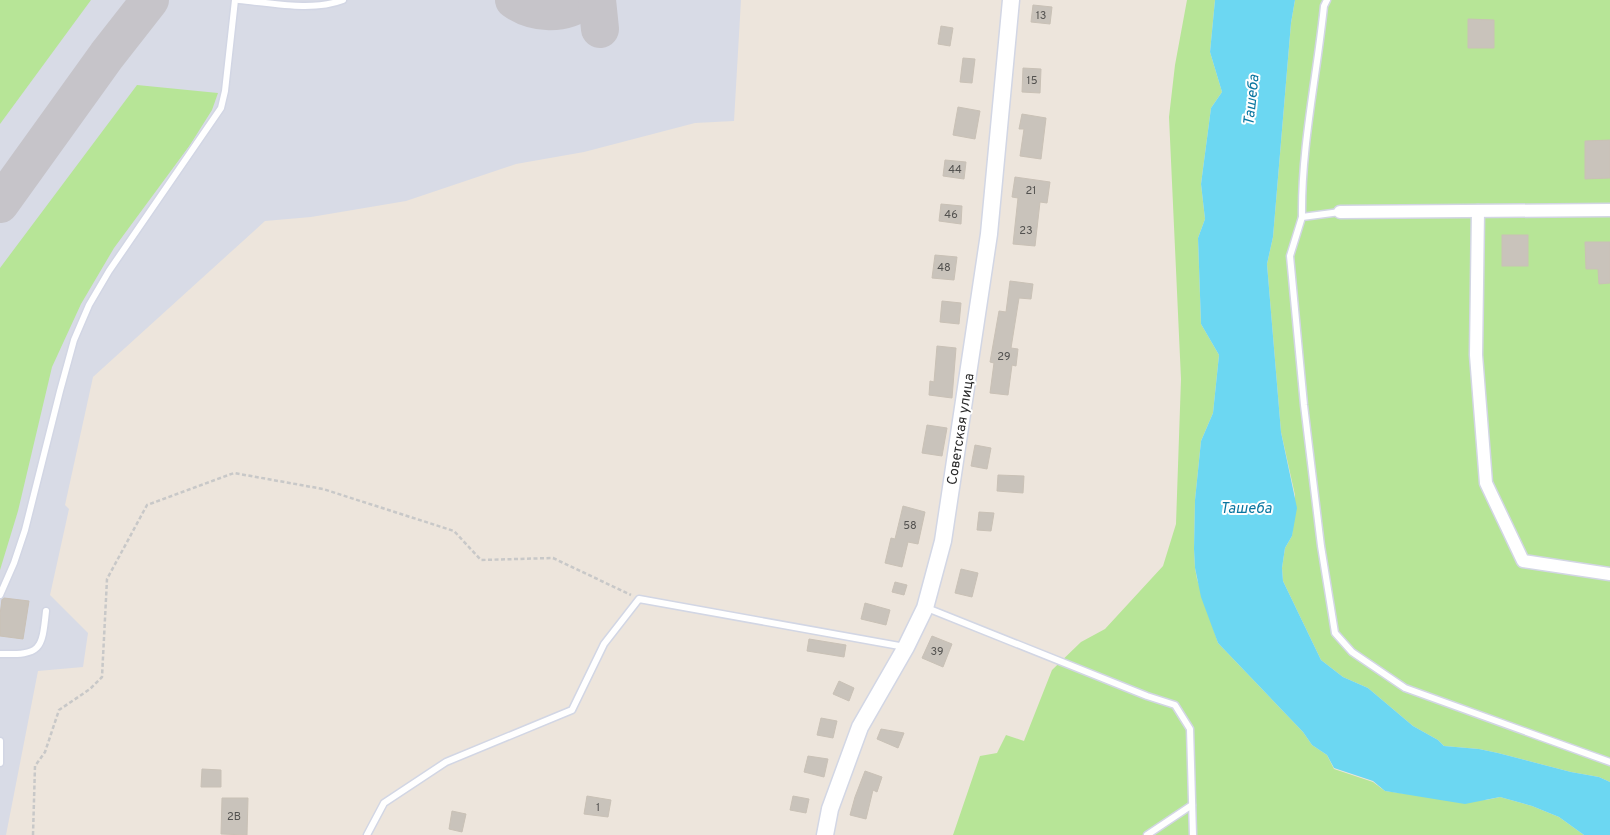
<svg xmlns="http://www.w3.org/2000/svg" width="1610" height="835" viewBox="0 0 1610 835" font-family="Overpass,sans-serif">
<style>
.airport{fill:#d8dbe6}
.green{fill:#b7e597}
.water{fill:#6cd7f2}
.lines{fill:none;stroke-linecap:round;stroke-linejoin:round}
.taxiway{stroke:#c6c4c9;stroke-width:38}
.building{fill:#c9c3bb;stroke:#c9c1b6}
.service-casing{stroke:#d2d6e4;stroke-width:9}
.minor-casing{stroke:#d2d6e4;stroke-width:15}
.tertiary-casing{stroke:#d2d6e4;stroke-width:19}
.path{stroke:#c8c8c8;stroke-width:2.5;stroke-dasharray:4 2.5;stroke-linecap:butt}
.service{stroke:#fff;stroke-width:6}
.minor{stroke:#fff;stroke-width:12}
.tertiary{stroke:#fff;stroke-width:16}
.labels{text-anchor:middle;stroke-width:4;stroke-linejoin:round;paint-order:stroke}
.number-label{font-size:11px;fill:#52514f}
.street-label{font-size:14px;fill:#2b2b2b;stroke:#fff}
.water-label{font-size:15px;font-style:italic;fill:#0976a0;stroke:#fff}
</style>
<rect width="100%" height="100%" fill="#ede5dc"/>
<!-- airport -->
<path class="airport" d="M0,0H741L734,121L695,123L584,152L516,164L406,201L311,217L265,221L93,377L65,505L69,509L50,595L88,633L83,667L38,671L6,835H0Z"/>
<!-- green -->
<g class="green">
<path d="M0,0H91L0,124Z"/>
<path d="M1187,0H1215L1210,52L1222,92L1211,108L1201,184L1205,219L1198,238L1201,324L1219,355L1213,413L1201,441L1195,500L1194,549L1195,568L1197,579L1218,643L1303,732L1312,745L1327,755L1334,769L1373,782L1385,791L1415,795L1486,800L1500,797L1532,806L1559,817L1584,835H953L980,756L997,753L1006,735L1024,741L1052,670L1081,642L1105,629L1163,566L1176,524L1181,379L1169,117L1175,65Z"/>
<path d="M1295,0H1610V782L1599,777L1571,772L1498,753L1479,749L1444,746L1438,740L1413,726L1368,688L1343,677L1321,660L1283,581L1282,568L1285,548L1292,536L1295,495L1281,432L1267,264L1273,237L1291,23Z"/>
<path d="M137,85L218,93L212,110L190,145L114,248L81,304L52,367L18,511L0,570V268Z"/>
</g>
<!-- water -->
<path class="water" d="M1215,0H1295L1291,23L1273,237L1267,264L1281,432L1297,508L1292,536L1285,548L1282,568L1283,581L1321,660L1343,677L1368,688L1413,726L1438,740L1444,746L1479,749L1498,753L1571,772L1599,777L1610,782V835H1584L1559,817L1532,806L1500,797L1465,804L1385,791L1373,781L1334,768L1327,755L1312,745L1303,732L1218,643L1201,597L1195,568L1194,549L1195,500L1201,441L1213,413L1219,355L1201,324L1198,238L1205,219L1201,184L1211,108L1222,92L1210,52Z"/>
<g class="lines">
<!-- taxiway -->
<g class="taxiway">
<path d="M514,0C534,14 564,16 584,0"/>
<path d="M597,0L600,29"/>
<path d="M0,204L107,55L150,0"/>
</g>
</g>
<!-- building -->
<g class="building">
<path d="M1033,5L1052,7L1050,24L1031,22Z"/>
<path d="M1468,19L1494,20V48H1468Z"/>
<path d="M941,26L953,28L950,46L938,44Z"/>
<path d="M963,58L975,59L972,83L960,82Z"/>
<path d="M1023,68L1041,69L1040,93L1022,92Z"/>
<path d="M958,107L980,111L975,139L953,135Z"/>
<path d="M1022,114L1046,118L1041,159L1020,156L1024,129H1019Z"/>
<path d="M1610,140V178L1585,179V141Z"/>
<path d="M945,160L966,162L964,179L943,176Z"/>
<path d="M1015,177L1050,182L1047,203L1040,202L1035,246L1013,244L1018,198L1012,197Z"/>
<path d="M941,204L962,206L961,224L939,221Z"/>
<rect x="1502" y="235" width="26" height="31"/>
<path d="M1585,242H1610V283L1599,284L1598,269H1586Z"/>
<path d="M935,255L957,257L954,280L932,278Z"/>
<path d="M1010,281L1033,284L1031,299L1019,298L1011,348L1018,349L1016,366L1012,365L1008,395L990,393L994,363L990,362L999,311L1006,312Z"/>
<path d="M942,301L961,303L959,324L940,322Z"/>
<path d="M937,346L956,348L952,398L929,395L930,381L934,382Z"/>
<path d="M927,425L947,428L942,456L922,453Z"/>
<path d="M975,445L991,448L987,469L971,466Z"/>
<path d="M998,475L1024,476L1023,493L997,491Z"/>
<path d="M903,506L925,512L918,544L908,542L902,567L885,563L891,538L895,539Z"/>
<path d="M979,512L994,513L991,531L977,530Z"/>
<path d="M961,569L978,573L972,597L955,593Z"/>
<path d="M895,582L907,585L904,595L892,592Z"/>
<path d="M4,598L29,601L23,639L0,636V615L2,599Z"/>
<path d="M865,603L890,610L886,625L861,619Z"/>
<path d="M932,636L952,644L943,667L922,658Z"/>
<path d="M809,639L846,645L844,657L807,651Z"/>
<path d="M839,681L854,688L849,701L833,694Z"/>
<path d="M821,718L837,721L833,738L817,735Z"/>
<path d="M881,729L904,733L898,748L877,739Z"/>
<path d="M808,756L828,759L824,777L804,772Z"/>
<path d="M202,769L221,770V787H201Z"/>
<path d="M865,771L882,777L877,792L873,790L866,819L850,815L855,797Z"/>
<path d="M587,796L611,800L608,817L584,814Z"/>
<path d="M793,796L809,799L806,813L790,810Z"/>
<path d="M222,798H248L247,835L221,834Z"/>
<path d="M452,811L466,814L462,832L449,829Z"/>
</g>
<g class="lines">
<defs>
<g id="service">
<path d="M239,0C272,3 312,12 343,0"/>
<path d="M1340,212L1302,217L1290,256L1304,405L1321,546L1335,633L1352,652L1405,688L1610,762"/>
<path d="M1302,217C1301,146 1317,76 1324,6L1327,0"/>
<path d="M0,595L14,563L25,530L60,391L74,340L89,305L109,271L221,108L225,91L235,0"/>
<path d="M927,608L1147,696L1175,705L1190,729L1193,835"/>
<path d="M0,654C41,655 42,650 46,611"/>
<path d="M0,741V763"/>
<path d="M367,835L384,803L446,762L572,710L604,644L639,599L905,647"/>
<path d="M1147,835L1192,805"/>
</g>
<g id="minor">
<path d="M1478,211L1476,355L1486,483L1523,561L1610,574"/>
<path d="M1340,212L1610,210"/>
</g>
<path id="tertiary" d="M825,835L830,809L860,727L906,647L925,608L943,541L989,234L1011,0"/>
</defs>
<!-- service casing -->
<use href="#service" class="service-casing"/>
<!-- minor casing -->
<use href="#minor" class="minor-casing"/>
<!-- tertiary casing -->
<use href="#tertiary" class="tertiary-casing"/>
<!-- path -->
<path class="path" d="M33,835L35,766L45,752L59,710L90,689L102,677L107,579L147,505L234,473L323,489L454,531L481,560L553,558L631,595"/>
<!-- service -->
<use href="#service" class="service"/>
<!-- minor -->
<use href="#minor" class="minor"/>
<!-- tertiary -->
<use href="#tertiary" class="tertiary"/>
</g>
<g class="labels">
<!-- number labels -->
<g class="number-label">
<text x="1041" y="19">13</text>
<text x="1032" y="84">15</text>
<text x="955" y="173">44</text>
<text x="1031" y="194">21</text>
<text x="951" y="218">46</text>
<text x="1026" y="234">23</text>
<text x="944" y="271">48</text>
<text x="1004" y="360">29</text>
<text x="910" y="529">58</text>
<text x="937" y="655">39</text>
<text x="598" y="811">1</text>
<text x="234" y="820">2В</text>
</g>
<!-- street labels -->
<g class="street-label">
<text transform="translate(960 429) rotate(-81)" y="5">Советская улица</text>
</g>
<!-- water labels -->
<g class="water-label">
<text transform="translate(1251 100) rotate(-84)" y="5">Ташеба</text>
<text x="1246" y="513">Ташеба</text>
</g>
</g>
</svg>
